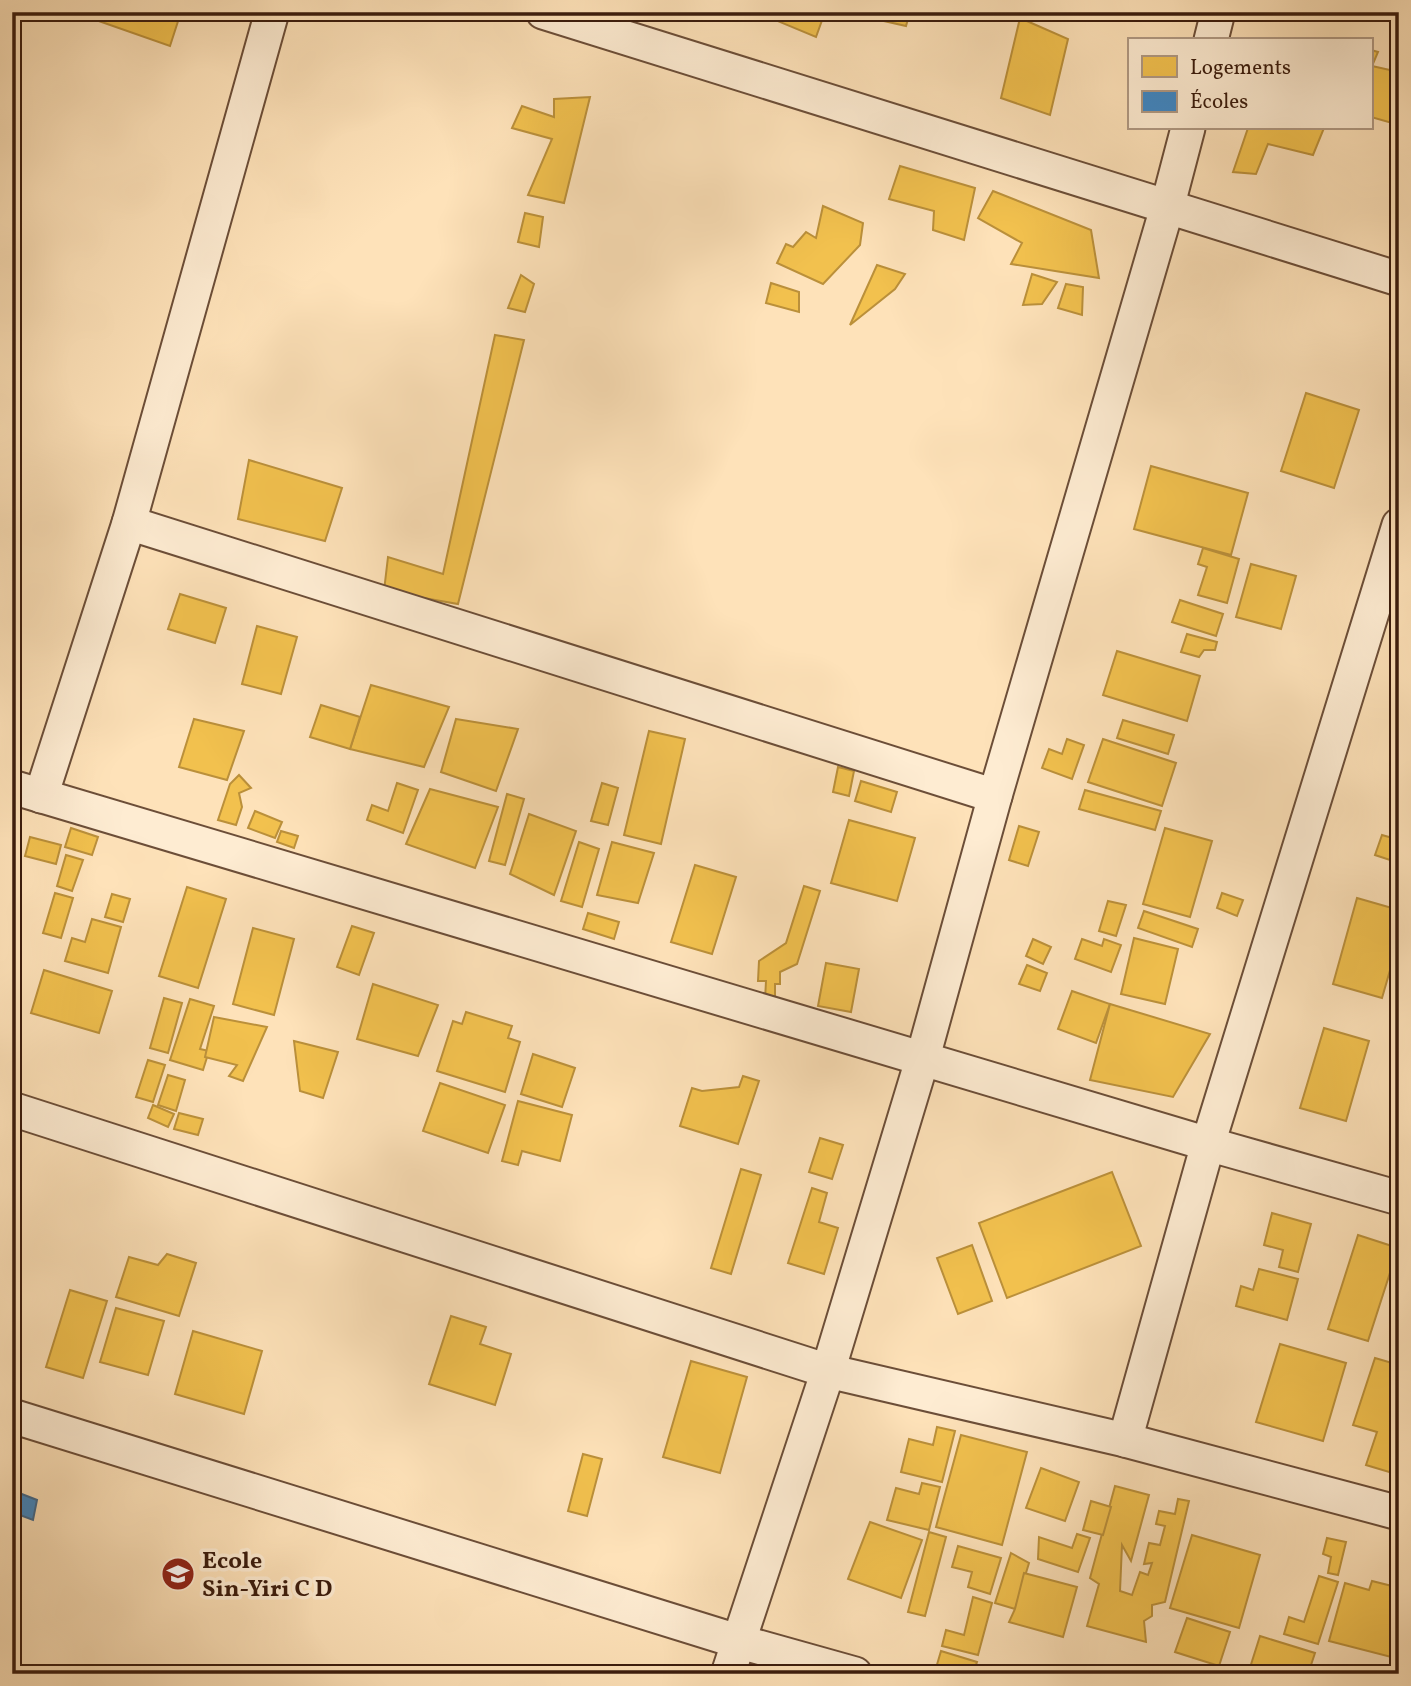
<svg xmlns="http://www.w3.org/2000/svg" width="1411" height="1686" viewBox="0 0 1411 1686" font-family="Vollkorn,serif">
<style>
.homes{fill:#f2c14e;stroke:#bb903a;stroke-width:2}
.schools{fill:#3f88c5;stroke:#3e688e;stroke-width:2}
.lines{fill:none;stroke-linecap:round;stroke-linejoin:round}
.street-casing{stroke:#6c4e38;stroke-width:37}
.street{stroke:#feecd2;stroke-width:33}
.labels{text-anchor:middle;stroke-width:7;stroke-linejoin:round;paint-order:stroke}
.poi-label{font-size:24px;font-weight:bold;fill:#3b1c0d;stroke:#feecd2;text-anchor:start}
</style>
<rect width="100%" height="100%" fill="#fee2b9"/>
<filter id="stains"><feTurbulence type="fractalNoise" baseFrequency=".00286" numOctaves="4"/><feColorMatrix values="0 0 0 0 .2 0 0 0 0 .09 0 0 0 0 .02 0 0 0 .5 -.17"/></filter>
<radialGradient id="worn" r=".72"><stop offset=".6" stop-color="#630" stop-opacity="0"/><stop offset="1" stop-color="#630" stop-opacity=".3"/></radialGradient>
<!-- homes -->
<g class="homes">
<path d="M73,12H181L170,46Z"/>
<path d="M756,12H825L816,37Z"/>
<path d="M844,12H910L906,26Z"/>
<path d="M1020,18L1068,39L1050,115L1001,98Z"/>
<path d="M1371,50L1378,52L1372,66L1399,72V125L1371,117Z"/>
<path d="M590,97L564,203L528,195L552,139L512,128L522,106L554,117V99Z"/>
<path d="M1248,128H1324L1313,155L1268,144L1256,174L1233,172Z"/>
<path d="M900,166L975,188L964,240L933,230L934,211L889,199Z"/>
<path d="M993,191L1091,230L1099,278L1011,264L1022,243L978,218Z"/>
<path d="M823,206L863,223L860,245L823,284L777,263L786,244L793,247L806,232L816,238Z"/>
<path d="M525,213L543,217L539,247L518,242Z"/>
<path d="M877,265L905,274L895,289L850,325Z"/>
<path d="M1032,274L1057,282L1042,304L1023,305Z"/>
<path d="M521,275L534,284L525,312L508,308Z"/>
<path d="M771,283L799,292V312L766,303Z"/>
<path d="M1066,284L1083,287L1082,315L1058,308Z"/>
<path d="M495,335L524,340L458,604L384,591L388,557L443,574Z"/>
<path d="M1306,393L1359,410L1334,488L1281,471Z"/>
<path d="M249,460L342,488L325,541L238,519Z"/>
<path d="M1151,466L1248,493L1231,555L1134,529Z"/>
<path d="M1203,548L1239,559L1227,603L1198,595L1207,567L1198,564Z"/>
<path d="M1251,564L1296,576L1281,629L1236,617Z"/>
<path d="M180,594L226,608L215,643L168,629Z"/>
<path d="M1180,600L1223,614L1216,636L1172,622Z"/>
<path d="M257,626L297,637L281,694L242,684Z"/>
<path d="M1187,634L1217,642L1215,650H1204L1199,657L1181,652Z"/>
<path d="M1117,651L1200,676L1187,721L1103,695Z"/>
<path d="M371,685L449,707L424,767L350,749Z"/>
<path d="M321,705L360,717L350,749L310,737Z"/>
<path d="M194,719L244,731L227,780L179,767Z"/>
<path d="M456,719L518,729L496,791L441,772Z"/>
<path d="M1123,720L1174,735L1168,754L1117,738Z"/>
<path d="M649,731L685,739L661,844L624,835Z"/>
<path d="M1067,739L1084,745L1072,779L1042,768L1049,749L1062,754Z"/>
<path d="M1103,739L1176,763L1162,806L1088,782Z"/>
<path d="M838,767L854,771L849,796L833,792Z"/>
<path d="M239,775L251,788L239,793L242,807L236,825L218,820L230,784Z"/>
<path d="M861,781L897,792L891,812L855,801Z"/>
<path d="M397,783L418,790L403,833L367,820L372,805L388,811Z"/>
<path d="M602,783L618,788L608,825L591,821Z"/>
<path d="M430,789L498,807L475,868L406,844Z"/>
<path d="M1085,790L1161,811L1155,830L1079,809Z"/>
<path d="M507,794L524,799L505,865L489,861Z"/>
<path d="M255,811L282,822L275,838L248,828Z"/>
<path d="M529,814L576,831L554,895L510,874Z"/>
<path d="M849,820L915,838L897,901L831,883Z"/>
<path d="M1019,826L1039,832L1028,866L1009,860Z"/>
<path d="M71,828L98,837L92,855L65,847Z"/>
<path d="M1165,828L1212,841L1190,917L1143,904Z"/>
<path d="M281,831L298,836L294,848L277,842Z"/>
<path d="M1382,835L1396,839L1390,860L1375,855Z"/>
<path d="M30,837L61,845L56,864L25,856Z"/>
<path d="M579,842L599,849L582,907L561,901Z"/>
<path d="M612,842L654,853L638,903L597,895Z"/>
<path d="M66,855L83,860L72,891L57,886Z"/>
<path d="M695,865L736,877L712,954L671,942Z"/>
<path d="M804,886L820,891L797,964L780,972V984H775V1000H765L766,981H758L759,961L786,943Z"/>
<path d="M187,887L226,899L198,988L159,976Z"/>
<path d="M55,893L73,898L61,938L43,933Z"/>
<path d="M1222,893L1243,900L1237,916L1217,908Z"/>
<path d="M112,894L130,899L123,922L105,917Z"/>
<path d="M1357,898L1399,910V939L1382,998L1333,984Z"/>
<path d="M1108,901L1126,905L1116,936L1099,931Z"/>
<path d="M12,905L19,907L12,928Z"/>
<path d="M1144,911L1198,929L1192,947L1138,928Z"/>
<path d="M588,913L619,922L614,939L583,929Z"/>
<path d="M92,919L121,927L108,973L65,961L72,938L85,942Z"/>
<path d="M352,926L374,933L359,975L337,967Z"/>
<path d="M253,928L294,939L274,1015L233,1004Z"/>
<path d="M1134,938L1178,949L1165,1004L1121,994Z"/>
<path d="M1033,939L1051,947L1043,964L1026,956Z"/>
<path d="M1082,939L1102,946L1104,939L1121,945L1111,972L1075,959Z"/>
<path d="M826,963L859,969L851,1012L818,1006Z"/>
<path d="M1027,965L1047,973L1040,991L1019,984Z"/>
<path d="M44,970L112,991L99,1033L31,1013Z"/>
<path d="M373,984L438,1005L418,1056L357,1039Z"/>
<path d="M1072,991L1110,1004L1096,1043L1058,1029Z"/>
<path d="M164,998L182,1003L168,1053L150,1048Z"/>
<path d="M190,999L214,1006L200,1049L209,1051L203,1070L170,1060Z"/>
<path d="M1110,1004L1210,1034L1173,1097L1090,1080Z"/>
<path d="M466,1012L512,1026L508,1038L520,1042L505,1092L437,1071L453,1021L462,1024Z"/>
<path d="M214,1017L267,1027L243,1081L229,1076L237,1065L205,1057Z"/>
<path d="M1324,1028L1369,1041L1346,1121L1300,1108Z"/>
<path d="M294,1041L338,1052L323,1098L300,1091Z"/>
<path d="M533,1054L575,1068L562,1107L521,1094Z"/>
<path d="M148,1060L165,1065L153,1102L136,1097Z"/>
<path d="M168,1075L185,1080L176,1111L158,1105Z"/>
<path d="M743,1076L759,1081L738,1144L680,1126L692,1088L702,1091L739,1087Z"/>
<path d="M440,1083L505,1105L488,1153L423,1131Z"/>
<path d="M518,1101L572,1115L560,1161L522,1151L518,1165L502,1161Z"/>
<path d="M153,1105L174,1114L168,1127L148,1118Z"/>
<path d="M179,1113L203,1119L198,1135L174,1129Z"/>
<path d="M820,1138L843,1145L832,1179L809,1172Z"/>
<path d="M741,1169L761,1175L731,1274L711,1268Z"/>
<path d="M1112,1172L1141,1246L1007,1298L979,1223Z"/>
<path d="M812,1188L827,1193L819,1222L838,1228L824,1274L788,1263Z"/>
<path d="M1272,1213L1311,1224L1298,1272L1279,1267L1283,1250L1264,1245Z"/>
<path d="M1358,1235L1398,1248L1368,1341L1328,1329Z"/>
<path d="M972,1245L992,1301L958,1314L937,1258Z"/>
<path d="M167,1254L196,1263L179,1316L116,1297L129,1257L158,1265Z"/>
<path d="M1259,1269L1298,1279L1287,1320L1236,1306L1241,1286L1253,1290Z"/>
<path d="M70,1290L107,1301L83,1378L46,1367Z"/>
<path d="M116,1308L164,1321L148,1375L100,1362Z"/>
<path d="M451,1316L486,1327L480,1344L511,1354L495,1405L429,1384Z"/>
<path d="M193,1331L262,1351L244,1414L175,1394Z"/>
<path d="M1280,1344L1346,1363L1323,1441L1256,1422Z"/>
<path d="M1375,1358L1399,1365V1475L1366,1465L1377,1432L1353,1425Z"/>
<path d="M691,1361L747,1377L720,1473L663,1457Z"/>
<path d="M937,1427L955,1431L942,1482L901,1472L909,1439L933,1445Z"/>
<path d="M961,1435L1027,1452L1002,1545L936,1527Z"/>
<path d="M583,1454L602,1459L587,1516L568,1511Z"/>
<path d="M1041,1468L1079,1482L1065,1521L1026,1508Z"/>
<path d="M922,1483L940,1487L929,1530L887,1520L896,1488L919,1494Z"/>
<path d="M1115,1486L1149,1495L1131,1561L1122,1545L1120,1591L1132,1595L1140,1572L1148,1575L1152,1563L1144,1564L1149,1543L1160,1545L1165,1526L1156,1524L1159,1511L1175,1514L1178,1499L1189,1501L1165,1602L1152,1605V1616L1144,1621L1146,1642L1087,1626L1099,1584L1090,1578Z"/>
<path d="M1091,1501L1111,1507L1103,1535L1083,1530Z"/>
<path d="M870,1522L922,1540L901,1598L848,1579Z"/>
<path d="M929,1532L946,1537L925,1616L908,1612Z"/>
<path d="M1077,1534L1090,1538L1078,1572L1038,1559L1039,1537L1072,1548Z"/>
<path d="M1192,1535L1260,1555L1239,1628L1170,1608Z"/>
<path d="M1327,1538L1346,1542L1338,1575L1328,1573L1331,1557L1323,1554Z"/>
<path d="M958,1546L1001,1558L990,1594L968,1587L972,1572L952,1567Z"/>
<path d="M1011,1553L1029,1563L1015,1609L995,1603Z"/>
<path d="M1024,1573L1077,1587L1063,1637L1009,1622L1015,1609Z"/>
<path d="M1319,1576L1338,1582L1318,1644L1284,1634L1289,1617L1304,1622Z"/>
<path d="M1398,1580L1399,1659L1329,1641L1345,1583L1369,1590L1372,1581L1396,1587Z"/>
<path d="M973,1597L992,1603L978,1655L942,1646L946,1630L964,1635Z"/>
<path d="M1187,1618L1230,1632L1219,1666L1175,1652Z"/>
<path d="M1260,1636L1315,1653L1308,1674H1248Z"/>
<path d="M941,1651L977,1662L973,1674H956L936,1668Z"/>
</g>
<!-- schools -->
<path class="schools" d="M14,1491L37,1500L33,1520L12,1512Z"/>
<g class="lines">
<defs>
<g id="street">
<path d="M543,12L1399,279"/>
<path d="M1211,40L1218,12"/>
<path d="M129,523L995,796"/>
<path d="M1399,525L1208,1144L1399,1198"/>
<path d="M12,787L1208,1144L1125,1440"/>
<path d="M41,796L129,523L272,12"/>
<path d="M12,1109L828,1371L1125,1440L1399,1513"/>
<path d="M12,1416L737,1641L855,1674"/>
<path d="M728,1674L828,1371L923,1057L995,796L1167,208L1188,128"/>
</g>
</defs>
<!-- street casing -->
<use href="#street" class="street-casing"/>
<!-- street -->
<use href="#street" class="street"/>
</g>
<!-- icons -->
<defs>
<symbol id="school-disc" viewBox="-11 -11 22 22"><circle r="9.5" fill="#8f2418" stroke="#feecd2"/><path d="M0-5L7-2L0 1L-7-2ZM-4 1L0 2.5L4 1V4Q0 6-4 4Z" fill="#fff"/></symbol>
</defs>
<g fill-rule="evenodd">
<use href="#school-disc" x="159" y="1555" width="38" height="38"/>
</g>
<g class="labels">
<!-- poi labels -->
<g class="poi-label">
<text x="202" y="1568">Ecole<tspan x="202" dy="28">Sin-Yiri C D</tspan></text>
</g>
</g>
<!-- margin -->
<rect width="1411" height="1686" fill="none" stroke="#fee2b9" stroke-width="42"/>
<rect x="14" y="14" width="1383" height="1658" fill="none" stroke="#3b1c0d" stroke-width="3.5"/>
<rect x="21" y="21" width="1369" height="1644" fill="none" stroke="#3b1c0d" stroke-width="2"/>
<!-- legend -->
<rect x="1128" y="38" width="245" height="91" fill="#feecd2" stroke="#b09983" stroke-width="2"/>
<rect x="1142" y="56" width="35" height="21" fill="#f2c14e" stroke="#b09983" stroke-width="2"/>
<text x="1190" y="74" font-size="21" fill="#3b1c0d">Logements</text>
<rect x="1142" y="91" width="35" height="21" fill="#3f88c5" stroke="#b09983" stroke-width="2"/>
<text x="1190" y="108" font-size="21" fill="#3b1c0d">Écoles</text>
<rect width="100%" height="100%" filter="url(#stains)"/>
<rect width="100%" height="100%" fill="url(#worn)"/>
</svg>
